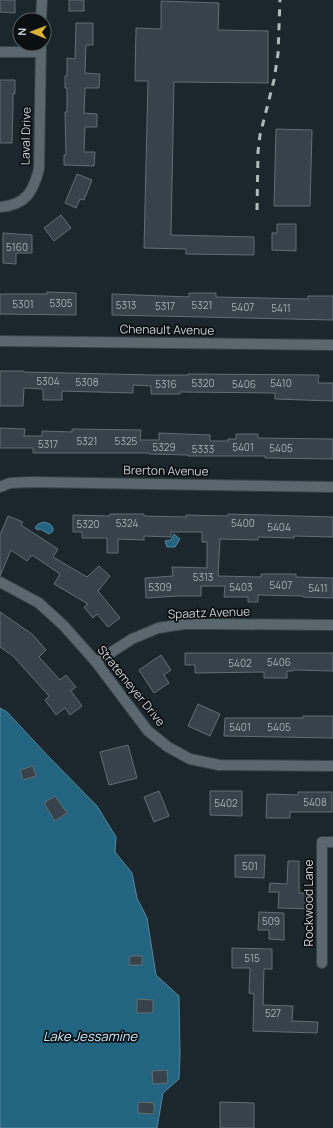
<svg xmlns="http://www.w3.org/2000/svg" width="333" height="1128" viewBox="0 0 333 1128" font-family="Manrope,sans-serif">
<style>
.water{fill:#236581;stroke:#56869b}
.building{fill:#37434a;stroke:#606e75}
.lines{fill:none;stroke-linecap:round;stroke-linejoin:round}
.minor-casing{stroke:#394347;stroke-width:12}
.minor{stroke:#5a676e;stroke-width:10}
.rail{stroke:#b0b8bc;stroke-width:3;stroke-dasharray:7 7;stroke-linecap:butt}
.labels{text-anchor:middle;stroke-width:3.5;stroke-linejoin:round;paint-order:stroke}
.number-label{font-size:10px;fill:#a7afb4}
.street-label{font-size:12px;fill:#ccd3d7;stroke:#0a0f12}
.water-label{font-size:13px;font-style:italic;fill:#c5e7f9;stroke:#0a0f12}
</style>
<rect width="100%" height="100%" fill="#1c272d"/>
<!-- water -->
<g class="water">
<path d="M44,522L50,524L53,528V531L49,534L40,529L38,530L35,528L38,524Z"/>
<path d="M174,534L180,539L175,547H167L165,541L171,540Z"/>
<path d="M0,708L7,712L47,755L97,806L116,837L115,852L132,873L137,898L147,918L156,975L179,996L180,1055L179,1079L163,1093L157,1128H0Z"/>
</g>
<!-- building -->
<g class="building">
<path d="M0,0H15V13L0,12Z"/>
<rect x="69" y="0" width="15" height="11"/>
<path d="M161,1L219,3L218,30L268,31V83L174,82L171,235L254,237V255L186,254V249L144,248L148,81H135L136,28L161,29Z"/>
<path d="M76,23H93V45H86L85,73L100,74L99,88H85L84,113L97,114V127H85L84,152H95L94,166L64,165V155H66L65,112H67V88H65V76H67V58L75,59Z"/>
<path d="M0,80H15V94L13,93V104L12,143H0Z"/>
<path d="M276,129L312,130L310,206H274Z"/>
<path d="M77,174L92,180L84,200L80,199L76,208L65,203Z"/>
<path d="M61,215L71,228L54,241L44,228Z"/>
<path d="M277,224H296V251L272,250V233H277Z"/>
<path d="M3,233L32,235V253H16V264L3,263Z"/>
<path d="M47,292L76,293V315L0,314V294H47Z"/>
<path d="M189,293H216V297L308,299V296H333V320L112,315V294L189,297Z"/>
<path d="M0,371H24V372L152,375H188V374L319,375L318,383H333V401L275,399V393L180,392V394H151V386L133,385V393L62,391V400H43V389L24,388L23,406H0Z"/>
<path d="M0,428L25,429L24,436H42V431L72,432V429L141,430L140,440H159V433L210,435V441H228V439H236V434H258V438L333,439V459L265,458V456H188V455L149,454V453H33V448H0Z"/>
<path d="M110,514H144V516L186,517V515L228,516V514L333,517V537L294,536V538L258,537V540L220,539L218,576L261,577V574H296V577L333,578V598L303,597V596L258,595V602H248V597H224L225,586H201V596H178L146,598L145,578L173,576L172,567L207,568V542H202V532H171V537L144,536V540L118,539V553H107V538H82V532H73V515L110,516Z"/>
<path d="M8,516L23,522L21,525L58,549L53,557L87,577L99,566L110,576L98,591L120,618L108,627L97,614L93,618L84,607L88,604L54,584L60,574L32,555L27,561L11,550L0,576V535Z"/>
<path d="M0,612L32,634L46,650L39,657L60,680L66,675L76,687L71,691L82,706L70,715L65,708L56,715L45,700L49,696L13,656L0,647Z"/>
<path d="M185,653H333V671L294,670L293,671H287V678H264V672L195,673V665H185Z"/>
<path d="M161,655L171,670L164,675L169,683L154,693L139,670Z"/>
<path d="M198,704L220,714L210,736L188,726Z"/>
<path d="M303,716H333V738L224,736L225,718H303Z"/>
<path d="M128,745L137,778L109,785L100,752Z"/>
<path d="M33,766L36,776L23,780L20,770Z"/>
<path d="M159,791L169,816L154,822L144,797Z"/>
<path d="M210,791H242V816L210,815Z"/>
<path d="M298,792H332V812H290V818H266L267,794L298,795Z"/>
<path d="M55,796L67,813L55,821L44,803Z"/>
<path d="M235,855H265L264,878L235,877Z"/>
<path d="M288,861H299V893H313V909L278,908L279,892H269L270,883L287,884Z"/>
<path d="M259,912L284,913V940L269,939V930H258Z"/>
<path d="M232,948L272,949V969H264L263,1005L293,1006L292,1021L318,1022L317,1033L253,1031L254,994L249,993L250,968H232Z"/>
<path d="M130,956H142V965H129Z"/>
<path d="M137,999L153,1000V1013H137Z"/>
<path d="M167,1070L168,1083L153,1084L152,1071Z"/>
<path d="M138,1102L154,1103V1114L138,1113Z"/>
<path d="M220,1102L254,1103V1128H220Z"/>
</g>
<g class="lines">
<defs>
<g id="minor">
<path d="M41,20L42,0"/>
<path d="M0,52H41"/>
<path d="M0,207C26,205 33,192 39,169L41,44"/>
<path d="M0,341L333,345"/>
<path d="M0,487L10,483L32,482L333,487"/>
<path d="M0,582L39,603L64,626L96,662L148,731L168,747L190,759L219,765L333,766"/>
<path d="M96,662L132,639L158,628L184,624H209L333,625"/>
<path d="M322,963V842H333"/>
</g>
</defs>
<!-- minor casing -->
<use href="#minor" class="minor-casing"/>
<!-- minor -->
<use href="#minor" class="minor"/>
<!-- rail -->
<path class="rail" d="M257,210L258,152L260,135L274,80L278,54L280,0"/>
</g>
<g class="labels">
<!-- number labels -->
<g class="number-label">
<text x="17" y="251">5160</text>
<text x="61" y="307">5305</text>
<text x="23" y="308">5301</text>
<text x="126" y="309">5313</text>
<text x="202" y="309">5321</text>
<text x="165" y="310">5317</text>
<text x="243" y="311">5407</text>
<text x="281" y="312">5411</text>
<text x="48" y="385">5304</text>
<text x="87" y="386">5308</text>
<text x="203" y="387">5320</text>
<text x="281" y="387">5410</text>
<text x="166" y="388">5316</text>
<text x="244" y="388">5406</text>
<text x="87" y="445">5321</text>
<text x="126" y="445">5325</text>
<text x="48" y="448">5317</text>
<text x="164" y="451">5329</text>
<text x="243" y="451">5401</text>
<text x="281" y="452">5405</text>
<text x="203" y="453">5333</text>
<text x="127" y="527">5324</text>
<text x="243" y="527">5400</text>
<text x="88" y="528">5320</text>
<text x="279" y="531">5404</text>
<text x="203" y="581">5313</text>
<text x="281" y="589">5407</text>
<text x="160" y="591">5309</text>
<text x="241" y="591">5403</text>
<text x="318" y="592">5411</text>
<text x="279" y="666">5406</text>
<text x="240" y="667">5402</text>
<text x="240" y="731">5401</text>
<text x="279" y="731">5405</text>
<text x="315" y="806">5408</text>
<text x="226" y="807">5402</text>
<text x="250" y="870">501</text>
<text x="271" y="925">509</text>
<text x="252" y="962">515</text>
<text x="273" y="1017">527</text>
</g>
<!-- street labels -->
<g class="street-label">
<text transform="translate(26 136) rotate(-89)" y="4">Laval Drive</text>
<text transform="translate(167 330) rotate(1)" y="4">Chenault Avenue</text>
<text transform="translate(166 471) rotate(1)" y="4">Brerton Avenue</text>
<text transform="translate(209 613) rotate(-2)" y="4">Spaatz Avenue</text>
<text transform="translate(131 686) rotate(51)" y="4">Stratemeyer Drive</text>
<text transform="translate(309 903) rotate(-90)" y="4">Rockwood Lane</text>
</g>
<!-- water labels -->
<g class="water-label">
<text x="90" y="1041">Lake Jessamine</text>
</g>
</g>
<!-- north arrow -->
<g transform="translate(32 32) rotate(271)"><circle r="19" fill="#0a0f12" stroke="#585d61"/>
<path d="M0-3L7 15L0 10L-7 15Z" fill="#d9b334"/>
<text y="-6" font-size="11" font-weight="bold" text-anchor="middle" fill="#ccd3d7">N</text>
</g>
</svg>
